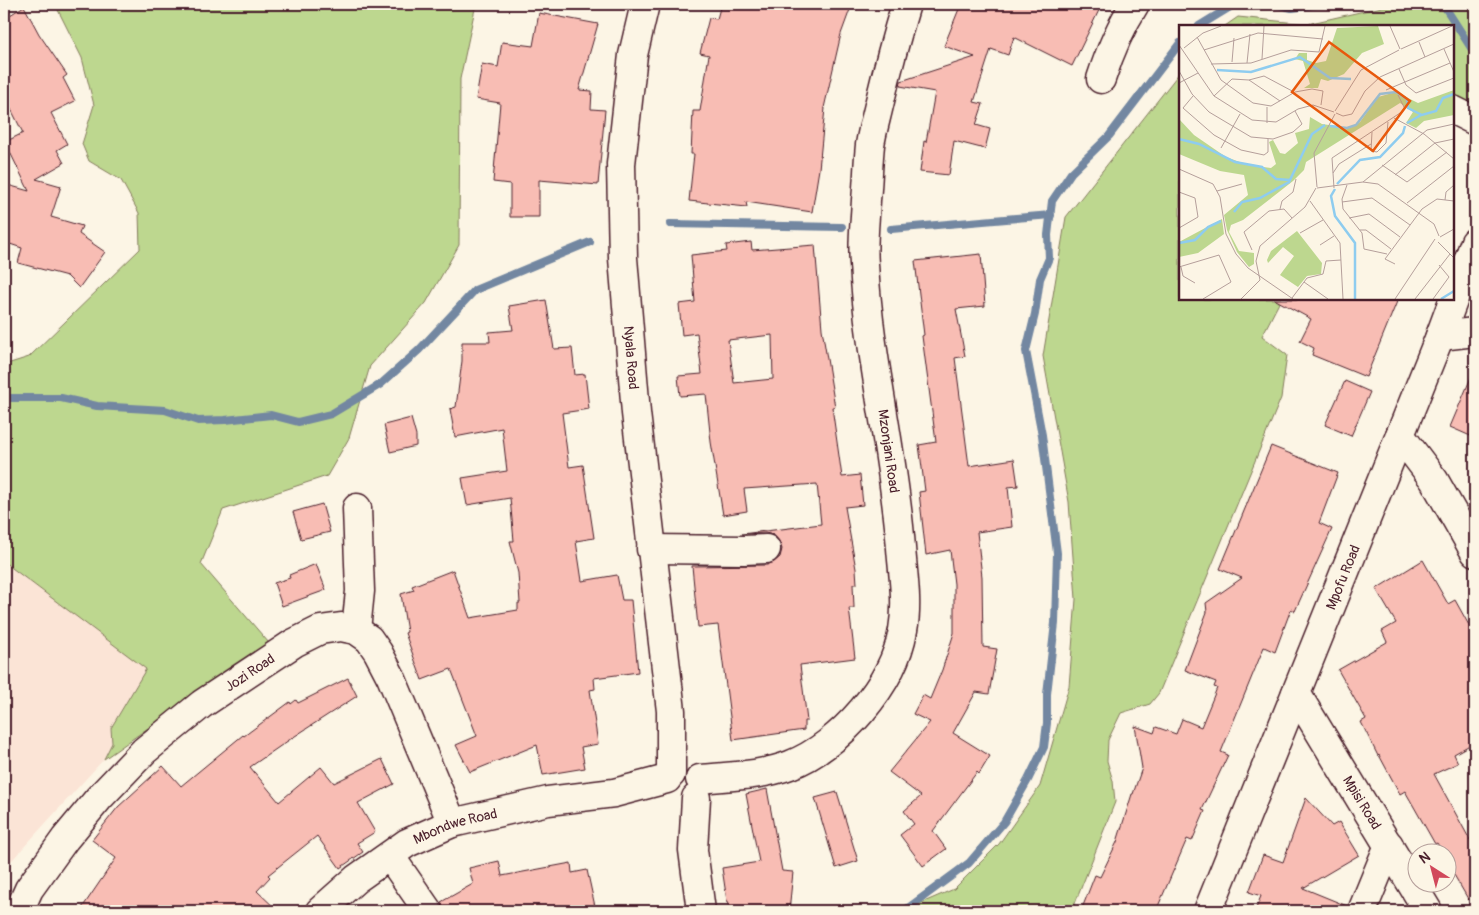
<svg xmlns="http://www.w3.org/2000/svg" width="1479" height="915" viewBox="0 0 1479 915" font-family="Pangolin,sans-serif">
<style>
.built{fill:#fbe4d6}
.green{fill:#bdd78f;stroke:#847b5d}
.lines{fill:none;stroke-linecap:round;stroke-linejoin:round}
.stream{stroke:#7387a1;stroke-width:8}
.building{fill:#f8bdb4;stroke:#4a1f2b;fill-rule:evenodd}
.minor-casing{stroke:#4a1f2b;stroke-width:31}
.minor{stroke:#fcf5e5;stroke-width:28}
.labels{text-anchor:middle;stroke-width:5;stroke-linejoin:round;paint-order:stroke}
.street-label{font-size:14px;fill:#4a1f2b;stroke:#fcf5e5}
.inset-river{fill:none;stroke:#8eccef;stroke-width:2.5}
.inset-road{fill:none;stroke:#b59f9b;stroke-width:1}
.view{fill:#e8590c;fill-opacity:0.15;stroke:#e8590c;stroke-width:2.5}
.inset-edge{fill:none;stroke:#4a1f2b;stroke-width:2.5}
</style>
<rect width="100%" height="100%" fill="#fcf5e5"/>
<filter id="ink" filterUnits="userSpaceOnUse"><feTurbulence type="fractalNoise" baseFrequency=".02" numOctaves="2"/><feDisplacementMap in="SourceGraphic" scale="10" xChannelSelector="R" yChannelSelector="G"/><feConvolveMatrix kernelMatrix="1 2 1 2 8 2 1 2 1" color-interpolation-filters="sRGB"/></filter>
<g filter="url(#ink)">
<!-- built -->
<path class="built" d="M4,562L147,669L111,728L112,743L104,759L4,869Z"/>
<!-- green -->
<g class="green">
<path d="M55,4H476L460,79L459,245L426,303L370,366L349,438L327,476L223,510L201,564L269,643L104,759L112,743L111,728L146,669L4,562V365L29,357L140,249L139,213L121,180L89,161L82,144L94,105L82,58Z"/>
<path d="M1409,4H1475V107L1453,110V26H1225L1238,17L1307,24L1382,7Z"/>
<path d="M1180,72V299H1281L1262,336L1287,355L1281,398L1159,693L1150,704L1121,713L1108,740L1107,761L1113,781L1115,802L1072,911H903L954,889L999,844L1040,786L1069,686L1076,599L1069,502L1043,356L1066,217Z"/>
</g>
<g class="lines">
<!-- stream -->
<g class="stream">
<path d="M1276,4L1292,8L1319,4"/>
<path d="M1443,4L1475,54"/>
<path d="M1199,26L1235,4"/>
<path d="M670,224L842,227"/>
<path d="M891,229L1051,215"/>
<path d="M4,398H61L97,406L165,410L198,421L225,420L271,415L298,422L331,414L381,384L419,350L475,290L590,242"/>
<path d="M904,911L969,863L1004,822L1028,780L1044,747L1047,723V694L1055,623L1057,553L1042,435L1026,351L1035,314L1040,279L1049,258L1048,235L1052,201L1071,173L1109,136L1180,43"/>
</g>
</g>
<!-- building -->
<g class="building">
<path d="M721,4H852L841,34L824,108H825L819,169L812,212L746,202L747,207L689,201L694,154H691L693,111H700L709,55L700,53L709,18L717,19Z"/>
<path d="M961,4H1102L1072,66L1014,37L1008,55L991,49L974,102L983,104L976,125L990,129L985,149L954,141L949,175L920,172L924,141L926,142L935,92L900,86L901,81L975,57L944,46Z"/>
<path d="M24,6L39,34L67,75L63,78L75,101L51,113L67,144L57,150L64,163L36,179L61,186L51,217L82,226L79,234L105,252L79,288L67,276L18,263L22,248L4,242V184L29,191L5,142L23,133L4,95V19Z"/>
<path d="M539,13L598,24L579,90L592,91L591,109L605,110L598,185L539,180V217H510V184L493,182L500,103L476,99L482,64L498,67L502,42L533,46Z"/>
<path d="M751,242L752,250L815,245L822,329L835,407H832L842,477L860,475L863,505L845,507L856,569L857,584H853L854,608H849L855,658L800,665L807,721H804V730L733,740L718,625L698,627L692,566L767,565L774,562L780,557L782,549L779,541L774,535L765,533L742,534L821,524L817,484L744,489L747,511L723,515L711,442L706,394L680,396L678,376L702,374L697,333L682,335L679,304L695,302L691,255L727,251L726,245ZM772,335L773,379L734,383L728,340Z"/>
<path d="M981,254L985,306L956,309L965,356L955,358L969,466L1014,459L1018,486L1008,487L1012,527L977,532L982,577L983,647L997,649L989,694L976,692L953,733L990,756L979,774L977,772L933,831L946,849L923,866L900,835L914,824L904,811L921,796L889,772L930,722L913,714L923,695L930,699L942,670L954,633V584L950,550L926,555L919,492L925,491L919,445L936,442L922,336L924,335L915,261Z"/>
<path d="M1274,299H1398L1366,377L1312,355L1314,348L1300,341L1311,319Z"/>
<path d="M546,300L554,349L572,348L575,375L585,374L589,409L562,413L569,467L583,465L594,538L576,541L582,581L617,575L622,600H631L638,672L594,678L595,689L590,690L598,744L581,747L585,768L543,775L537,745L470,772L456,745L477,736L451,669L422,680L405,633L407,632L401,594L414,590L412,586L453,570L470,618L518,610V603H520L518,573L510,541H514L510,498L467,505L462,478L507,471L502,428L455,437L450,409L456,407L462,361V342H490L489,332L513,330L509,306Z"/>
<path d="M1475,368V438L1450,427Z"/>
<path d="M1345,381L1370,392L1351,436L1325,425Z"/>
<path d="M411,418L416,436V446L390,452L384,425Z"/>
<path d="M1271,446L1338,473L1319,523L1332,529L1295,611L1291,609L1275,652L1264,647L1221,752L1228,755L1202,810L1205,811L1192,841L1187,839L1156,911H1081L1095,875L1100,877L1117,842L1132,794H1133L1142,768L1135,726L1154,733L1156,727L1176,734L1182,719L1201,727L1217,688L1214,687L1216,682L1185,670L1207,612L1206,603L1242,578L1220,569Z"/>
<path d="M322,504L330,532L301,539L293,512Z"/>
<path d="M1423,560L1448,604L1455,600L1475,636V742L1454,754L1458,763L1434,774L1475,849V911L1446,861V852H1442L1437,843L1435,844L1405,791L1400,794L1379,755L1378,756L1361,722L1366,719L1338,670L1387,642L1382,631L1396,623L1376,589Z"/>
<path d="M316,564L326,590L282,606L274,583L290,578L289,575Z"/>
<path d="M348,678L357,696L292,738L250,767L279,802L321,767L334,783L382,759L394,784L358,803L375,832L357,843L363,852L340,868L317,836L268,875L270,877L257,891L278,911H80L116,858L92,840L118,807L163,766L181,786L243,735L244,736L290,702L291,704L296,700L298,703Z"/>
<path d="M767,789L782,871L793,872L789,911H730L728,901H727L722,868L759,862L746,794Z"/>
<path d="M837,792L858,861L836,868L815,798Z"/>
<path d="M1306,798L1332,826L1339,822L1359,855L1303,888L1347,906V911H1255L1261,896L1249,892L1263,855L1283,862Z"/>
<path d="M499,861L502,876L571,863L572,873L587,870L596,911H443L441,902L473,884L469,868Z"/>
</g>
<g class="lines">
<defs>
<g id="minor">
<path id="s1" d="M645,4L633,55L621,164L623,258L636,413L671,711V774"/>
<path d="M1101,79C1110,51 1119,29 1135,4"/>
<path d="M1453,110L1475,121"/>
<path d="M1440,336L1475,332"/>
<path d="M1400,435L1434,480L1475,552"/>
<path d="M651,549L744,550L766,549"/>
<path d="M356,630L360,591L357,508"/>
<path id="s2" d="M1296,693L1428,911"/>
<path d="M700,779C731,776 761,776 790,765C840,746 894,684 903,630C908,603 903,575 901,548C894,453 869,359 864,264C862,243 865,221 866,200C868,182 868,163 870,145C872,132 876,118 879,105C887,71 896,37 906,4"/>
<path d="M696,798L693,850L701,911"/>
<path d="M390,856L428,911"/>
<path id="s3" d="M19,911L29,889L65,839L99,798L144,751L202,704L294,643L320,630L341,627L356,630L369,639L378,652L391,677L452,823"/>
<path id="s4" d="M320,911L356,879L407,843L452,823L548,801L614,793L667,779"/>
<path id="s5" d="M1208,911L1440,336L1475,242"/>
<path d="M1362,911L1389,845"/>
</g>
</defs>
<!-- minor casing -->
<use href="#minor" class="minor-casing"/>
<!-- minor -->
<use href="#minor" class="minor"/>
</g>
</g>
<g class="labels">
<!-- street labels -->
<g class="street-label">
<text dy="5" stroke="none"><textPath href="#s1" startOffset="356">Nyala Road</textPath></text>
<text transform="translate(889 451) rotate(82)" y="5">Mzonjani Road</text>
<text dy="5" stroke="none"><textPath href="#s5" startOffset="360">Mpofu Road</textPath></text>
<text dy="5" stroke="none"><textPath href="#s3" startOffset="336">Jozi Road</textPath></text>
<text dy="5" stroke="none"><textPath href="#s2" startOffset="128">Mpisi Road</textPath></text>
<text dy="5" stroke="none"><textPath href="#s4" startOffset="162">Mbondwe Road</textPath></text>
</g>
</g>
<!-- overview -->
<g transform="translate(1179 25)">
<rect width="275" height="275" fill="#fcf5e5"/>
<path d="M199,1L205,19L183,28L165,49L149,56L142,54L139,63H125L131,59L124,36L116,34L120,28H128V35L137,38L147,36L158,3ZM275,65V90L245,96L237,103L227,98L234,87L221,78L127,137L125,145L114,156L64,195L52,200L50,207L60,226L75,228V239L70,242L58,227L48,205L45,190L69,170L65,150L41,146L0,129V94L15,110L47,132L69,140L92,143L97,139L90,117L94,115L101,128L106,129L119,118L116,108L130,104L131,92L143,99L171,103L181,97L199,72L217,67L239,78ZM43,194L45,209L19,228L0,232V217ZM118,206L143,238L142,249L128,251L119,262L101,250L115,231L104,222L89,238L88,235L92,226Z" fill="#bdd78f"/>
<path class="inset-river" d="M38,45L72,47L121,32L151,53L172,54M228,98L242,90M151,101L168,103L177,100L201,69L217,67L228,74L229,83L243,90L257,86L264,73L275,69M0,114L20,119L56,137L83,142L97,154L111,155M158,159L181,135L201,132L224,108L226,101M156,164L152,171L156,191L176,218V274M55,187L63,177L81,173L110,157L133,109L146,100M0,218L16,215L29,202L42,196M262,274L275,266"/>
<path class="inset-road" d="M211,1L221,24M18,12L42,55L74,78L92,81L116,67L133,64L144,66L142,80M240,17L246,32M0,20L35,71L73,95L97,97L119,84L134,80L155,87M5,23L24,8L42,1M222,24L273,1M265,24L275,47M25,25L79,8L144,14M83,34L85,1M53,37L55,13M68,38L71,9M32,39L72,38L112,25L140,27L146,1M220,44L227,60L237,68L275,53M0,46L13,69L30,87L72,112L94,114L114,107L123,99L116,86M70,55L101,76M0,58L19,48M207,65L271,38M14,71L4,83L35,110L62,125L85,130L89,127V114M35,71L53,54L70,55L85,51L115,67M88,82V98M156,86L182,45L220,25M157,88L164,91L173,89L186,66L201,52L275,19M215,93L245,109L275,134M193,107L192,126L198,127L207,118L209,97M42,123L61,89M203,140L228,157L268,127M0,144L34,159L41,172L47,209L57,229L69,243L114,274M154,148L160,139L192,119M216,150L256,118L275,114M184,157L248,105L275,99M168,160L163,174L164,184L183,208L185,224L208,229M138,162L135,128L156,89M138,163L184,157L199,159L255,199L260,211M155,163L153,133L224,86L226,84L219,70M38,166L63,159M0,167L16,173L19,192L0,203M266,175L267,167L275,160M131,176L161,218L164,274M163,177L193,173L231,200M228,178L275,141M101,184L103,176L114,167L117,154M170,193L190,189L221,212M181,205H187L212,224M121,208L144,195M261,212L275,204M259,217L275,233M141,220L155,211M73,225L65,207L90,186L105,184L113,193M216,239L206,234L243,184L258,174L275,176M0,242L40,230L52,257L24,274M2,242L4,251L16,258M125,257L149,274M113,273L128,253L144,249L147,236L162,235M62,274L81,255L77,236L81,221L126,182L137,163M216,274L256,214M236,274L271,229M254,274L270,252L260,240"/>
<path class="view" d="M150,17L231,76L194,126L113,67Z"/>
<rect width="275" height="275" class="inset-edge"/>
</g>
<!-- margin -->
<rect width="1479" height="915" fill="none" stroke="#fcf5e5" stroke-width="20"/>
<rect x="10" y="10" width="1459" height="895" fill="none" stroke="#4a1f2b" stroke-width="2" filter="url(#ink)"/>
<!-- north arrow -->
<g transform="translate(1432 868) rotate(324)"><circle r="24" fill="#fcf5e5" stroke="#b59f9b"/>
<path d="M0-4L9 19L0 12L-9 19Z" fill="#d1495b"/>
<text y="-8" font-size="14" font-weight="bold" text-anchor="middle" fill="#4a1f2b">N</text>
</g>
</svg>
